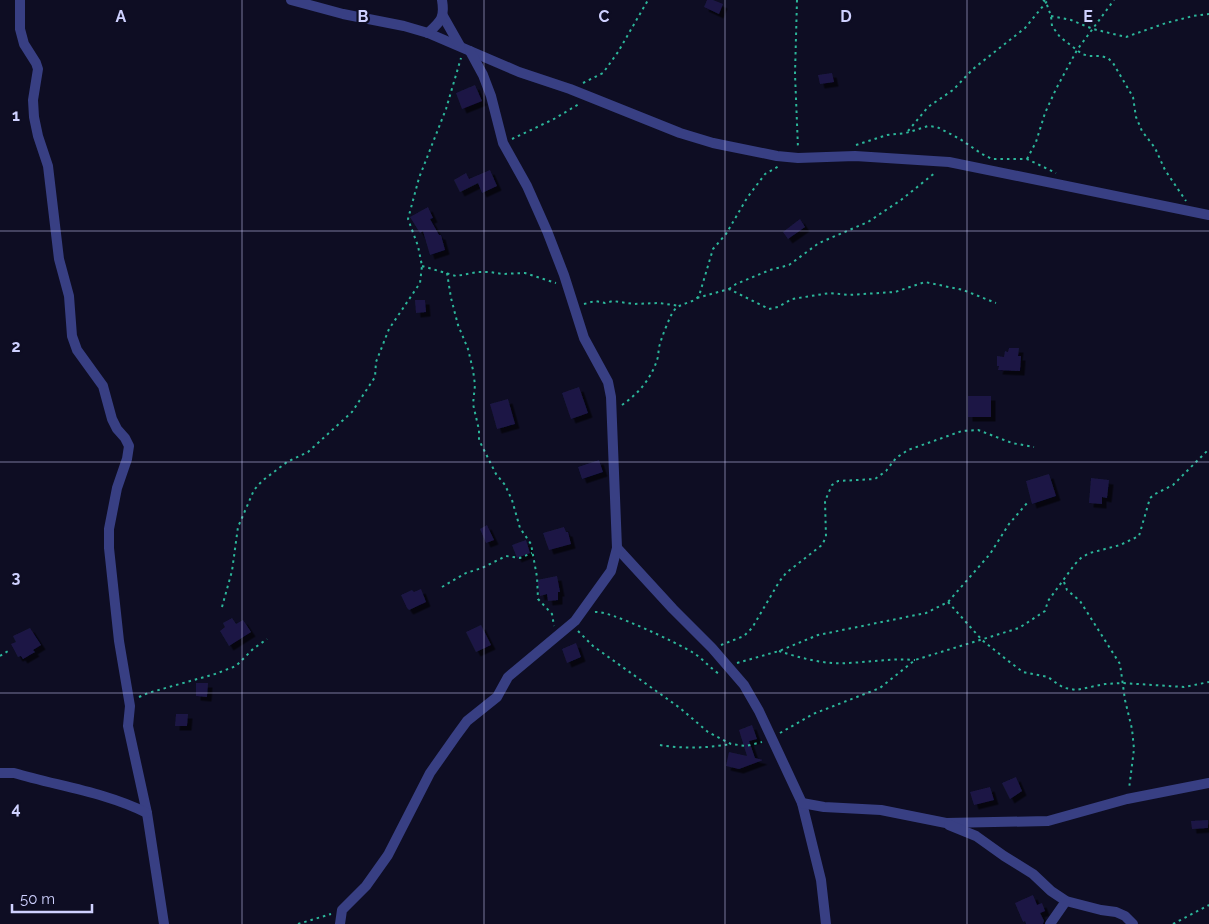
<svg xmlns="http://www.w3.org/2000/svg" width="1209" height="924" viewBox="0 0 1209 924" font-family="Raleway,sans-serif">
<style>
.building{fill:#1c1944;filter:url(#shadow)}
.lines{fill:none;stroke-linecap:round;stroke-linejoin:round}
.path{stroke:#2cb69a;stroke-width:2;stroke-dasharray:2.5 4;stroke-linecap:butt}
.minor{stroke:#383f83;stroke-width:10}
.grid{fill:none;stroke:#cfd1ff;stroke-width:1;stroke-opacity:0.55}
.grid-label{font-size:16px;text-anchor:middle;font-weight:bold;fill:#cfd1ff;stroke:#0e0d23;stroke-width:4.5;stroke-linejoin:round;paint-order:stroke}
</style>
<defs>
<filter id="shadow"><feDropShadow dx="4.5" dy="4.5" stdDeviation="0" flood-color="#0009"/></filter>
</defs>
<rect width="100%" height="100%" fill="#0e0d23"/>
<!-- building -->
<g class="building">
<path d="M707,0H713L723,4L719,14L704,7Z"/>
<path d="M832,73L834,82L820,84L818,75Z"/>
<path d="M475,85L482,101L462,109L456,93Z"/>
<path d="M490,170L497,186L482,193L478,183L460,192L454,180L466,173L469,179Z"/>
<path d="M428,207L433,218L430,219L439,235H441L445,250L430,255L423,231L420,233L410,217Z"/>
<path d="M800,219L805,227L788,239L783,232Z"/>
<path d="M415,300H425L426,312L416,313Z"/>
<path d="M1009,348H1019L1018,356H1021L1020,371L998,370L999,366H997V356L1004,357L1005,351L1008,352Z"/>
<path d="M579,387L588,413L571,419L562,393Z"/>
<rect x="968" y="396" width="23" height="21"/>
<path d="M508,399L515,424L497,429L490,404Z"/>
<path d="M599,460L603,472L582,479L578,467Z"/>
<path d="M1049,474L1056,496L1032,504L1026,481Z"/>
<path d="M1091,478L1109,480L1107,498L1102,497V504L1089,503Z"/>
<path d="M487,525L494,540L486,543L480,529Z"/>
<path d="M564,527L566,532H568L571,544L549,550L543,533Z"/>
<path d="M526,540L530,553L517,558L512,545Z"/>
<path d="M557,576L560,592H558V600L548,601L547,594L540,596L537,580Z"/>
<path d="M421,589L426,602L409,610L407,608L401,595L412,590L414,592Z"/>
<path d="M232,618L236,624L243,620L251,632L229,646L220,631L225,627L223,623Z"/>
<path d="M481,625L491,645L476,652L466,632Z"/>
<path d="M30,628L41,645L33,650L35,652L23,659L21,656L18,657L11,644L16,642L13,636Z"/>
<path d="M576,643L581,657L567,663L562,649Z"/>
<path d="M196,683H208L207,697L196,696Z"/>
<path d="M176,714H188L187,726H175Z"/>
<path d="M752,725L757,739L749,741L755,758L763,760L739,769L726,766L729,752L747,756L739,730Z"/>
<path d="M1016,777L1022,791L1010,799L1002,783Z"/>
<path d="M990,787L994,800L974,805L970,792Z"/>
<path d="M1208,820V828L1192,829L1191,821Z"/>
<path d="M1033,895L1037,905L1042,903L1045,911L1040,913L1044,921L1043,924H1026L1025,921L1023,922L1015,903Z"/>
</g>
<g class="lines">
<!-- path -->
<g class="path">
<path d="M797,0L795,74L798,148"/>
<path d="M1043,0L1046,2L1051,16L1052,26L1060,37L1082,54L1089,56H1101L1108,58L1113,63L1133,97L1136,117L1142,131L1155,148L1165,170L1186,201"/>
<path d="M1051,16L1071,20L1093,29L1126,37L1166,23L1193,16L1209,14"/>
<path d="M583,83L603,73L618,52L648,0"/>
<path d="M908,131L928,107L953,90L973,69L1025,28L1048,0"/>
<path d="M512,139L554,119L579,104"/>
<path d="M856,145L887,135L906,133L928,126L937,127L960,139L982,154L992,159H1027L1056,173"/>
<path d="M1027,159L1036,142L1045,113L1056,89L1077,50L1114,0"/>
<path d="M422,266L456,276L478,272H490L502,274L525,273L556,283"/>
<path d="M447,273L451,298L458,325L468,349L473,370L475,385L473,404L479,430V440L496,474L505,485L512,500L520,528L531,544L537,577L538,599L552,614L554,626"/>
<path d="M729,289L736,284L770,270L789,265L819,243L868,222L901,200L936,172"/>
<path d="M697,298L729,289L769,309L778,307L792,299L830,293L848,295L895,292L925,282L963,290L996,303"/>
<path d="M584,304L595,301L605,303L613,301L634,304L659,303L680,306"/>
<path d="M622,405C638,394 651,379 657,360C659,355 658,349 660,344C661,339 670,316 673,312C679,302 693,304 699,296L713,249L726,234L747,198L765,174L779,166"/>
<path d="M1064,582L1067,590L1080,601L1120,664L1125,700L1132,729L1134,749L1129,789"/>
<path d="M442,587L466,573L482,568L506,556L520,558L532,553"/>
<path d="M948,602L982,640L1007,660L1023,672L1048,677L1059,685L1065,688L1076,690L1105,684L1122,683L1184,687L1209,682"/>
<path d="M222,607L232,571L238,527L254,490L262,481L287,462L308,452L352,412L375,377L376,362L389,329L420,283L422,266L418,246L408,219L419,178L446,109L461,58"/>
<path d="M595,612C609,610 677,643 692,652C702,658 709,667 719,674"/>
<path d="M578,631L593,646L680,708L708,732L731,744L746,746L762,742"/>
<path d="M721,645L744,636L752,628L779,582L786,573L822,545L826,537L825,501L832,485L838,481L875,479L886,471L896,458L908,450L962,431L978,430L1012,443L1034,447"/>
<path d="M779,651C800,658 826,665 848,663C871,662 892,658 915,660"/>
<path d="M0,656L8,651"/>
<path d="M737,663L779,651L818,635L926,613L948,602L990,554L1009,524L1028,502"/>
<path d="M139,697L148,693L215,674L236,666L253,649L267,639"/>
<path d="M780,733L813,714L880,688L915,660L1019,628L1045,611L1048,601L1075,564L1082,557L1090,553L1120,545L1139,536L1150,498L1155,494L1173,485L1209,449"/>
<path d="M660,745C683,749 708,748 731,744"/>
<path d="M298,924L331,914"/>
<path d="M1173,924L1209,905"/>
</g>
<!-- minor -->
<g class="minor">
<path d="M20,0V29L24,44L36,63L38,69L33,100L34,117L38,136L48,166L59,259L69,296L72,336L77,350L103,386L112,419L117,429L125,438L129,446L127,459L117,488L109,529V548L119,641L130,706L128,726L147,813L164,924"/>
<path d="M291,0L343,14L404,26L428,33L519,72L570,89L680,133L713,143L777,156L798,158L855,156L949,162L1209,215"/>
<path d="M443,16L460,46"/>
<path d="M428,33C441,21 445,18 442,0"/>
<path d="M617,548L673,609L712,648L744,685L759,711L802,803L821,880L826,924"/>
<path d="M0,773H14C58,786 105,792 147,813"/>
<path d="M802,803L824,807L881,810L946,823L1048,821L1127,799L1209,783"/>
<path d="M949,825L976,836L1004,856L1033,874L1051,891L1066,901L1101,910L1116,912L1125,916L1133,924"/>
<path d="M340,924L342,910L366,886L388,855L430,773L456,736L467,721L497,697L508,677L575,621L611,571L617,548L611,397L608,382L584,338L564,275L547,231L527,186L503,143L491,96L483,75L470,51"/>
<path d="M1050,924L1066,901"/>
</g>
</g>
<!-- grid -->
<path class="grid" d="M242,0V924M484,0V924M725,0V924M967,0V924M0,231H1209M0,462H1209M0,693H1209"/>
<g class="grid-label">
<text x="121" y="22">A</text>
<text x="363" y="22">B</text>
<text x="604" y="22">C</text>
<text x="846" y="22">D</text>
<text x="1088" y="22">E</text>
<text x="16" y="121">1</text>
<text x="16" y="352">2</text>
<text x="16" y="583">3</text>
<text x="16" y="814">4</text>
</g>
<!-- scale -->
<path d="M12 904v8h80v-8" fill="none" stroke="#cfd1ff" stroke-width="2.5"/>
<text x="20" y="904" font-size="15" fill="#cfd1ff" stroke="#0e0d23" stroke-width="4" paint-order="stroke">50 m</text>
</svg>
